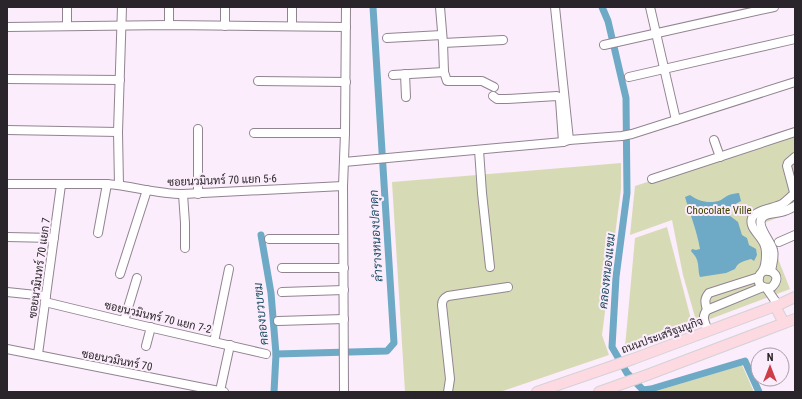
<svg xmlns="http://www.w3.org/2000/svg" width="802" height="399" viewBox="0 0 802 399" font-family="'Roboto Condensed',Sarabun,sans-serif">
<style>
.green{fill:#d7dbb5}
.water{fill:#6ea9c6}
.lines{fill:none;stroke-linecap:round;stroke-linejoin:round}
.canal{stroke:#6ea9c6;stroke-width:7}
.minor-casing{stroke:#918491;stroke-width:10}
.major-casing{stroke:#d4d3d4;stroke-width:12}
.minor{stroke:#fff;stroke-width:8}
.major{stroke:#fdd9e2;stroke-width:10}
.labels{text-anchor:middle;stroke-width:4;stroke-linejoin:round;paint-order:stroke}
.street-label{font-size:11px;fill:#2a252a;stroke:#fbedfb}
.park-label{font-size:11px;fill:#414400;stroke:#fbedfb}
.water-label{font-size:12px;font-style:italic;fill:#1e4e64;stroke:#fbedfb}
</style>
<rect width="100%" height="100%" fill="#fbedfb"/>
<!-- green -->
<g class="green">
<path d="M795,134V211L764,223L790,289L697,324L683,275L672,220L630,235L635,186Z"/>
<path d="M621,163V189L602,335L609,355L500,392H405L392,182Z"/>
<path d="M667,227L692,323L625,347L635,238Z"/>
<path d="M742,365L754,392H653Z"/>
</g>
<!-- water -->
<path class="water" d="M739,193L741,201L728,208L725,212L738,222L742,235L747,238L749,245L756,249L757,255L754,261L751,259C744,261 738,262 735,269L726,273L700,277C698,272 699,265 697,260C696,256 693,254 691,251L692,249L696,250L700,249C697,231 690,214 685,197L690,195C699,202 711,204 721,200C724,198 726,196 729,195C732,194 736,193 739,193Z"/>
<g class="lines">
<!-- canal -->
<g class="canal">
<path d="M602,7L608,21L626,98L627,193L616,277L612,347L627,373L643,390L651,389L745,361L759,392"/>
<path d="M261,235L271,293L276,354L274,392"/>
<path d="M276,354L387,351L394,343L373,7"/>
</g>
<defs>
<g id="minor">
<path d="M292,7V26"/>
<path d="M440,7L443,43L444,72L447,81H482L494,87"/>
<path d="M555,7L569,140"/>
<path d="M650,7L676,120"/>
<path d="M169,25V7"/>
<path d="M67,26V7"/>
<path d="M225,26V7"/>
<path d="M7,27L169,25L346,27"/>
<path d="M387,38L442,35"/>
<path d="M443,43L503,40"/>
<path d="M604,45L774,7"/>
<path d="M405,74L406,97"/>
<path d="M393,75L444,72"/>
<path d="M629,77L795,39"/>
<path d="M7,79L120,80"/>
<path d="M258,81L346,82"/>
<path d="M493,96L497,99H507L557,96L559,97L560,100L563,142"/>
<path d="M7,130L118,132"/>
<path d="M254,133H345"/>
<path d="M714,140L720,157"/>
<path d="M479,150L482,193L490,267"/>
<path d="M795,157L788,163L787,166L795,196"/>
<path d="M344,162L563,142L569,140L622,136L632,134L795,82"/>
<path d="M652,179L795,132"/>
<path d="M7,184H107C133,186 157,194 183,194L343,186"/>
<path d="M119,185L118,132L122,7"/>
<path d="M183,194L185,223V248"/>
<path d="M198,194V129"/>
<path d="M98,233L107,184"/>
<path d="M7,237L54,238"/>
<path d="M269,239H343"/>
<path d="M779,242L795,235"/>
<path d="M282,268H344"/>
<path d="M763,271C775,269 781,278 772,287C765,289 757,287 759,277C760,273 760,275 762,272C765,268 766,259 766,254C766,249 765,244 762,240C758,233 749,227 752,218C755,210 775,208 782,204C786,202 790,197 794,194"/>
<path d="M771,271C772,264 775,257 773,250C771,241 754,224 763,217C767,213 775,214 781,212C786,211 790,209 795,206"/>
<path d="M120,274L147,190"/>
<path d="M767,289L778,305"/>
<path d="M7,292L46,296"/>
<path d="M282,292L344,290"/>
<path d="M45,302L140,325L266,354"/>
<path d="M707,310C705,302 704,299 709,293L759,277"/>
<path d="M124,321L137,278"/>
<path d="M278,321L344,319"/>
<path d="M708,331C705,322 701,317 707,310L763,287"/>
<path d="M214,342L229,269"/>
<path d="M146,346L151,327"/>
<path d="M7,349L224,392"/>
<path d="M38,354L61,185"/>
<path d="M220,391L230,345"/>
<path d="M344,392L343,186L345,133L346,7"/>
<path d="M448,392L450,379L442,305C442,300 444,298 448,296L508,287"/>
</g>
<g id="major">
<path d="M775,306L784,323"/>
<path d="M537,392L633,359L778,305L795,297"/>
<path d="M599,392L647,375L795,319"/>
</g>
</defs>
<!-- minor casing -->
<use href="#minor" class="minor-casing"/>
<!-- major casing -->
<use href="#major" class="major-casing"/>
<!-- minor -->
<use href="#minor" class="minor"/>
<!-- major -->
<use href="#major" class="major"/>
</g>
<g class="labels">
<!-- street labels -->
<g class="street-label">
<text transform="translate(222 180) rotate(-2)" y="4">ซอยนวมินทร์ 70 แยก 5-6</text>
<text transform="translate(39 268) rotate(-82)" y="4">ซอยนวมินทร์ 70 แยก 7</text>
<text transform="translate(158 317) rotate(13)" y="4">ซอยนวมินทร์ 70 แยก 7-2</text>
<text transform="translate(662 335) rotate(-20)" y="4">ถนนประเสริฐมนูกิจ</text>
<text transform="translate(117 360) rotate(11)" y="4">ซอยนวมินทร์ 70</text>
</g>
<!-- park labels -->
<g class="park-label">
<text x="719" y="214">Chocolate Ville</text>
</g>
<!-- water labels -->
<g class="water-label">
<text transform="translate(376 236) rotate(-93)" y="4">ลำรางหนองปลาดุก</text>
<text transform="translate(607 271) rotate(-84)" y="4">คลองหนองแขม</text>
<text transform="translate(261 314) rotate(-96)" y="4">คลองบวบขม</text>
</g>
</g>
<!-- border -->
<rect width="802" height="399" fill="none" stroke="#2a252a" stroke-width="16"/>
<!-- north arrow -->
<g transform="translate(770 367)"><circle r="19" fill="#fbedfb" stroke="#a79da7"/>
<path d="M0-3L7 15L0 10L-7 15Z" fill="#cd3d48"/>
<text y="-6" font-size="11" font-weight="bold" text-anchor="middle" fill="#2a252a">N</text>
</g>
</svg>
